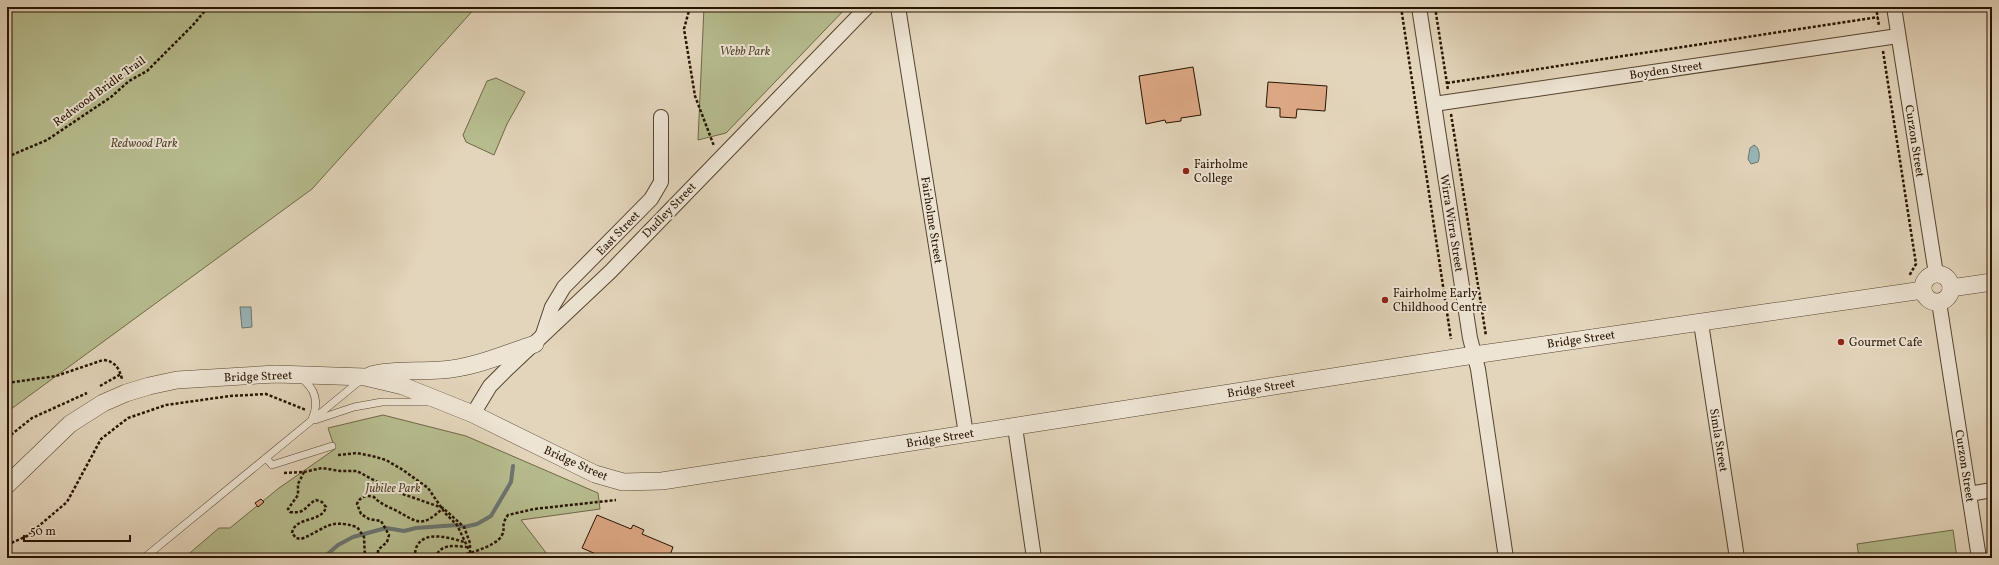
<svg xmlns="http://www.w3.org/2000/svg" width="1999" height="565" viewBox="0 0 1999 565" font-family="Vollkorn,serif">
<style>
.green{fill:#b6bc8e;stroke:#6e6847}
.water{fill:#99b6ba;stroke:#6b7570}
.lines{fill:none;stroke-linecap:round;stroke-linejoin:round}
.stream{stroke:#6b7570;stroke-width:4}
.building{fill:#dda885;stroke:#271300}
.service-casing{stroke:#56442f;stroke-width:8}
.minor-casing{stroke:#56442f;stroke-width:16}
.tertiary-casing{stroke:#56442f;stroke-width:18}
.path{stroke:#271300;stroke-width:2.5;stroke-dasharray:3 2;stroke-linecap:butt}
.service{stroke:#ede4d3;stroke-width:7}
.minor{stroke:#ede4d3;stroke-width:14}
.tertiary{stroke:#ede4d3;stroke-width:17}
.poi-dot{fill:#8f2418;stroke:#ede4d3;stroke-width:1.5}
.labels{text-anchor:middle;stroke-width:4;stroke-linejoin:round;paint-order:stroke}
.park-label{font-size:12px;font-style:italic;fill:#52462b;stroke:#ede4d3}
.street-label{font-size:12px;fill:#271300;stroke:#ede4d3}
.poi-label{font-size:12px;fill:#271300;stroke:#ede4d3;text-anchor:start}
</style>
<rect width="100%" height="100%" fill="#e3d5bb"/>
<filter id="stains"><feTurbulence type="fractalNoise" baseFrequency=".005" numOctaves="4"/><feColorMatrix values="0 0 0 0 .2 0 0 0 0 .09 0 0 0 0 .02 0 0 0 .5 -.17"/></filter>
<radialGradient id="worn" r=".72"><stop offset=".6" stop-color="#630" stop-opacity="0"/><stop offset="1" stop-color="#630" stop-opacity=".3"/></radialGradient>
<!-- green -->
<g class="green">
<path d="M7,7H476L312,189L7,412Z"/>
<path d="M704,7H847L726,133L698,140Z"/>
<path d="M496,78L525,92L507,124L494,155L466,142L463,135L487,81Z"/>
<path d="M383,415L466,436L598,493L600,509L521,520L550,558H184L219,528H230L279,488L335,449L328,428Z"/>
<path d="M1953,530L1957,558H1859L1857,544Z"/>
</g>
<!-- water -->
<g class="water">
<path d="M1754,145C1760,148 1760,157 1758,162L1751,164L1748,159L1750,148Z"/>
<path d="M240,307H251L252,327L242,328Z"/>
</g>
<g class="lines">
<!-- stream -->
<path class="stream" d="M323,558L338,545L353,537L386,528L404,531L416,528L457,525L464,527L477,524L491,516L511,482L513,466"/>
</g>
<!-- building -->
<g class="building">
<path d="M1193,67L1201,115L1181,118V121L1166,123L1165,120L1146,124L1139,76Z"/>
<path d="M1268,82L1327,86L1325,111L1297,109L1296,118L1280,117V108L1266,107Z"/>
<path d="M261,499L264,502L258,507L255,503Z"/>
<path d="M597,515L631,529L633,525L644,530L642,534L673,547L669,558H605L582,548Z"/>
</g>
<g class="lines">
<defs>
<g id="service">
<path d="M301,378C316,389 319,403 312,419"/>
<path d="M315,420L354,407L382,402H430"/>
<path d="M266,458L272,465L332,446"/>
<path d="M144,558L362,379"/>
</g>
<g id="minor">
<path d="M898,7L966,434"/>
<path d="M1419,7L1470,338L1478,369L1506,558"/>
<path d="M1894,7L1936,274"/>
<path d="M1434,104L1898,36"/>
<path d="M1939,302L1979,558"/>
<path d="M1701,323L1737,558"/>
<path d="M543,334L552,307L564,287L651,199L661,182V117"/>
<path d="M473,414L490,386L505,371L610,272L867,7"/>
<path d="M1015,427L1034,558"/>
<path d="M1969,494L1992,490"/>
</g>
<g id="tertiary">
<circle cx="1937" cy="288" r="14"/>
<path d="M1951,288L1992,282"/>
<path d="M371,375C395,369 417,372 441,370C474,368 504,354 535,344"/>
<path d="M7,485L70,424L103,403L126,393L149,386L177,380L276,374L365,377L403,386L473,414L595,474L623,482L662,481L1474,355L1923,290"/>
</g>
</defs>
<!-- service casing -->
<use href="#service" class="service-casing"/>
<!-- minor casing -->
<use href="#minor" class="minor-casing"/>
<!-- tertiary casing -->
<use href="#tertiary" class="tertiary-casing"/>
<!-- path -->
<g class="path">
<path d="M690,7L684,29L695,96L714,146"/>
<path d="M1401,7L1451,339"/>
<path d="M1435,7L1448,90"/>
<path d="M1876,7L1879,26"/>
<path d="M1883,51L1916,264L1909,276"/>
<path d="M1447,83L1878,17"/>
<path d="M1451,114L1486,336"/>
<path d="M7,157L47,140L111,97L129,81L147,71L193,25L208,7"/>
<path d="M7,383L56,376L103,360C115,361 119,368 122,379"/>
<path d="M100,386L121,374"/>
<path d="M7,438L32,418L87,393"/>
<path d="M338,455L357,453L372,456L386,460L403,470L428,488L445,513L457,525L469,550"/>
<path d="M304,472L298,484V495L288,509L290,512C307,514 304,506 316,500L322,502L326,507C322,523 295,516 292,533L296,538L301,539C326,529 328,518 357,527L364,537L365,558"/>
<path d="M284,473L304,472L322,468L340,471H357L394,491L443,508L464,527L470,543V558"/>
<path d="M7,545L27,536L67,502L101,439L128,418L166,405L230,396L266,394L306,410"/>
<path d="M378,558V550L387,542L389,535L381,521L369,519L361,514L357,504C360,496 367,495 374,497C379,503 387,506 395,510C418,522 421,529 443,508"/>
<path d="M415,558C415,554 415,549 417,546C425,530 451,538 464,542"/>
<path d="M435,558C441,543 454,546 467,547"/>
<path d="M447,558C459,557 497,547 502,535C506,527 500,526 508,515L534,509L616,500"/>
<path d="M464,558L468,555"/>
</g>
<!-- service -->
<use href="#service" class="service"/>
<!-- minor -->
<use href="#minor" class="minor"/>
<!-- tertiary -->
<use href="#tertiary" class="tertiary"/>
</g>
<!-- markers -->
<g class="poi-dot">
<circle cx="1186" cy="171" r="4"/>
<circle cx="1385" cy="300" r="4"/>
<circle cx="1841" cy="342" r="4"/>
</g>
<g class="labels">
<!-- park labels -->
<g class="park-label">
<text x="745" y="55">Webb Park</text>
<text x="144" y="147">Redwood Park</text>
<text x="393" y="492">Jubilee Park</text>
</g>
<!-- street labels -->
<g class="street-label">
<text transform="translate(1666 70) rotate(-8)" y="4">Boyden Street</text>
<text transform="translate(99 91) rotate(-36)" y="4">Redwood Bridle Trail</text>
<text transform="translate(1915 141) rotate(81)" y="4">Curzon Street</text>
<text transform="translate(669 210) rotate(-46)" y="4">Dudley Street</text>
<text transform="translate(932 220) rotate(81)" y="4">Fairholme Street</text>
<text transform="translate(1452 223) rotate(81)" y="4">Wirra Wirra Street</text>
<text transform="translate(618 233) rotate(-46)" y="4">East Street</text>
<text transform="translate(1581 339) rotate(-8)" y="4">Bridge Street</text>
<text transform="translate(258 376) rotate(-2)" y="4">Bridge Street</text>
<text transform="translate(1261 388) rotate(-9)" y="4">Bridge Street</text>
<text transform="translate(940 438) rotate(-9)" y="4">Bridge Street</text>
<text transform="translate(1719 440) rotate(81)" y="4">Simla Street</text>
<text transform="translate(576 463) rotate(24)" y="4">Bridge Street</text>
<text transform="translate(1965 466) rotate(81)" y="4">Curzon Street</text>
</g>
<!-- poi labels -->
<g class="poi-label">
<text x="1194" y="168">Fairholme<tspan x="1194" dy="14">College</tspan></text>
<text x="1393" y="297">Fairholme Early<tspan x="1393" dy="14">Childhood Centre</tspan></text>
<text x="1849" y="346">Gourmet Cafe</text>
</g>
</g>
<!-- margin -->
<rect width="1999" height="565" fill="none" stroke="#e3d5bb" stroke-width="24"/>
<rect x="8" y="8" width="1983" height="549" fill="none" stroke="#271300" stroke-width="2"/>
<rect x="12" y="12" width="1975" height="541" fill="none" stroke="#271300"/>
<!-- scale -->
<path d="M24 535v6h106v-6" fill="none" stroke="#271300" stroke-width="2"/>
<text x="30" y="535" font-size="12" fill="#271300" stroke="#ede4d3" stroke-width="3" paint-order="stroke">50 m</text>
<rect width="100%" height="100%" filter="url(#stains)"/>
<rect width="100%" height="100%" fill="url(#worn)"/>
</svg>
